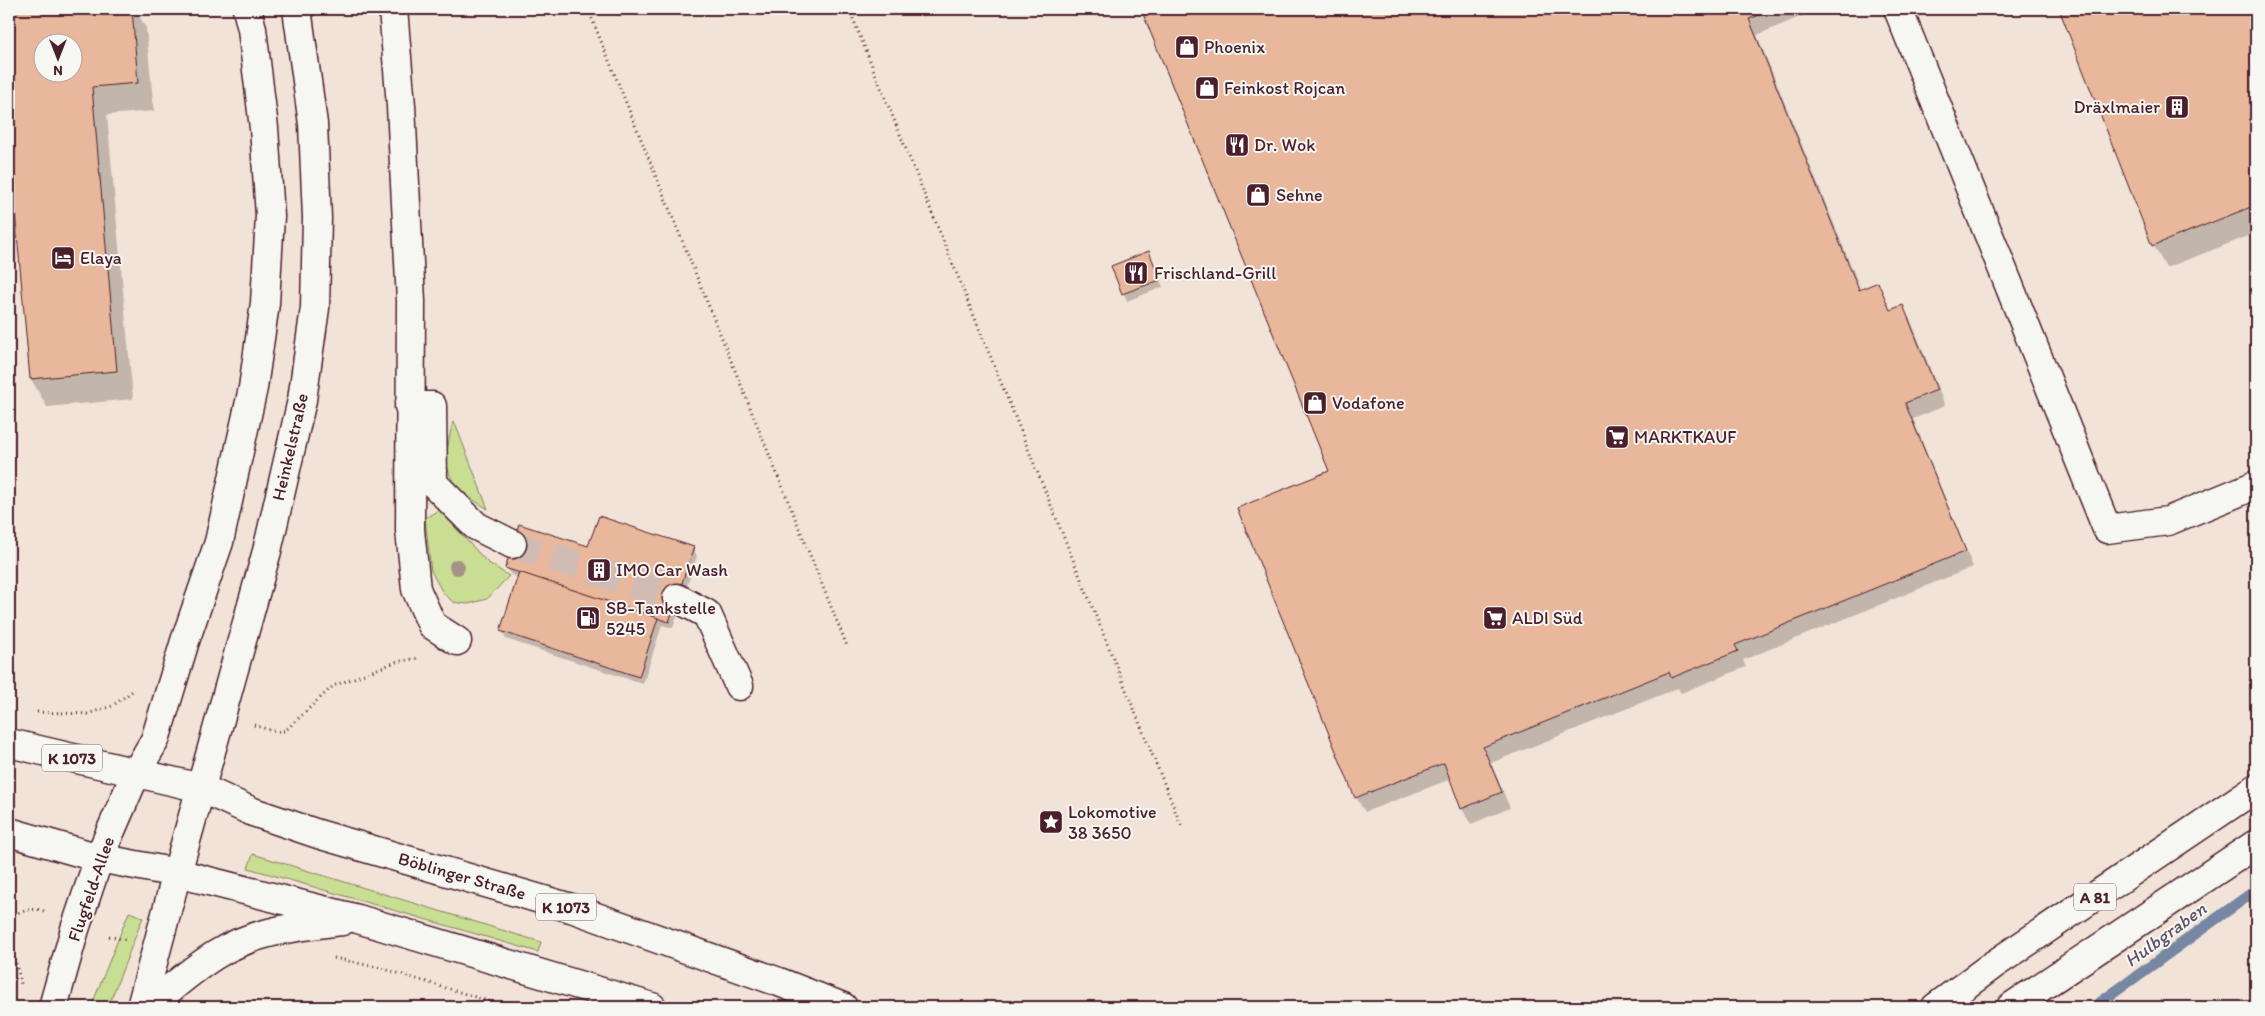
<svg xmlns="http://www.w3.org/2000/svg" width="2265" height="1016" viewBox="0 0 2265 1016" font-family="Itim,sans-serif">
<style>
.green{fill:#c8de93;stroke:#897e5f}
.shadow{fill:#0003;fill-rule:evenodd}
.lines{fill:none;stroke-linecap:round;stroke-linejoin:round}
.stream{stroke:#7687a3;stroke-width:11}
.building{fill:#e9b79b;stroke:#4a1f2b;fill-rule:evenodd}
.minor-tunnel{stroke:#d0bcb5;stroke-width:28;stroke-dasharray:28 14;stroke-linecap:butt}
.minor-casing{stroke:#4a1f2b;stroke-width:31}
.major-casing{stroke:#4a1f2b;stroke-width:31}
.highway-casing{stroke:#4a1f2b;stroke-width:31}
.path{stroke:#4a1f2b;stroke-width:3;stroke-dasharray:1 4;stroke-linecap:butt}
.minor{stroke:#f6f6f2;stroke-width:28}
.major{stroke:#f6f6f2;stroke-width:28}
.highway{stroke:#f6f6f2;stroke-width:28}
.tree{fill:#a79287}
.labels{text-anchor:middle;stroke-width:4;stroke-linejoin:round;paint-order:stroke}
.shield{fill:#f6f6f2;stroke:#7e6067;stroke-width:1}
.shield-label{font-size:16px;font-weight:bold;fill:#4a1f2b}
.poi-label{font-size:18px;fill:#4a1f2b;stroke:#f6f6f2;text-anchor:start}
.street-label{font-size:18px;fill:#4a1f2b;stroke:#f6f6f2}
.water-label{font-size:19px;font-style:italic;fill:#605367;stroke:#f6f6f2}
</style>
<rect width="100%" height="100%" fill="#f2e3d8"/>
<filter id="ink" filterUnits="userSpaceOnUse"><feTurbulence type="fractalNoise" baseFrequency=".02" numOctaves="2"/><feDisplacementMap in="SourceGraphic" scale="10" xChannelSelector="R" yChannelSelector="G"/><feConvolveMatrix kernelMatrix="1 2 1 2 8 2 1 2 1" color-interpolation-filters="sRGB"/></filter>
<g filter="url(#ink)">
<!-- green -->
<g class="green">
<path d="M453,422L456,426L488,509C444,483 441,470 453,422Z"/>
<path d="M439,510L487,562L509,576L487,599L468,604L453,602L443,593L431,571L425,518Z"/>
<path d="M253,854L541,942L538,952L248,868Z"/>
<path d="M129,912L143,917L108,1007H91Z"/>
</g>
<!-- shadow -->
<g class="shadow">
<path d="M9,9H135L146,28L154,111L107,115L133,399L47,407L31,379L9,129ZM42,42H72V72H42Z"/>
<path d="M1142,9H1819L1757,35L1861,290L1878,284L1891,311L1902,306L1911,321L1945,406L1913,419L1973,567L1743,660L1746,667L1681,693L1678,688L1491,763L1510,808L1471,824L1462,809L1451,779L1365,812L1356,797L1330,472Z"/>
<path d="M2060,9H2256V233L2166,268L2154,246Z"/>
<path d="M1148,253L1163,287L1127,301L1113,267Z"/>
<path d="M589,548H693L697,556L673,628L662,625L643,684L506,639L502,631L519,578L511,575L506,567Z"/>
</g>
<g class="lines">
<!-- stream -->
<path class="stream" d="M2094,1007L2256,890"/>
</g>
<!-- building -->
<g class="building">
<path d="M9,9H132L138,83L92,87L117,371L30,379L9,145ZM42,42H72V72H42Z"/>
<path d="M1141,9H1775L1749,19L1859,290L1878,282L1890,310L1903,305L1937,390L1905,403L1966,551L1735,645L1738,651L1671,678L1669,672L1483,747L1502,792L1461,809L1444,763L1355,798L1237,508L1329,471Z"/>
<path d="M2059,9H2256V205L2152,246Z"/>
<path d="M1149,251L1160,280L1122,294L1111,266Z"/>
<path d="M599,516L694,547L669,622L505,568L519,524L588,546Z"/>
<path d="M519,572L658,618L639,677L500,631Z"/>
</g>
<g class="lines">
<!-- minor-tunnel -->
<path class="minor-tunnel" d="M512,544L677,598"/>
<defs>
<g id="minor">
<path d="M393,9L401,106L411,301L410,530L416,589L432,625L457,641"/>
<path d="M1898,9L2107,529L2168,521L2256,485"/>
<path d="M409,406H432L433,483L476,526L512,544"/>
<path d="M677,598L707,614L739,686"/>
<path d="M136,773L155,740L185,641L219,542L253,388L265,303L270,216L264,128L252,29L247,9"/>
<path d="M177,873L267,551L302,400L315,308L317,218L313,124L297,9"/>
</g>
<g id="major">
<path d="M9,743L201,788L253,812L318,834L571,908L779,982L843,1007"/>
<path d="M9,832L99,858L177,873L358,919L652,1007"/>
<path d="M53,1007L75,929L99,858L136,773"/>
<path d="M141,1007L177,873"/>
<path d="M147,1007C170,990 192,969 217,954C254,931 300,926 342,921"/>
</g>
<g id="highway">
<path d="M1936,1007L1993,965L2256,788"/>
<path d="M2011,1007L2256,844"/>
</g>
</defs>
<!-- minor casing -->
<use href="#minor" class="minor-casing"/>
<!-- major casing -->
<use href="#major" class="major-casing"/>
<!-- highway casing -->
<use href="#highway" class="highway-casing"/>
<!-- path -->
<g class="path">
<path d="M588,9L847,646"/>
<path d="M849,9L1181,825"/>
<path d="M37,712L87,714L112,706L134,690"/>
<path d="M254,725L273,731H285L333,686L396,662L419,658"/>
<path d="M9,796L13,779"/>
<path d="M9,900L10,916"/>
<path d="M9,916C20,912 35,906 46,912"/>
<path d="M109,936L125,940"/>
<path d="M9,950L16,964L22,987"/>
<path d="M334,958L381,968L508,1007"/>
</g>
<!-- minor -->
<use href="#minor" class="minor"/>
<!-- major -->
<use href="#major" class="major"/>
<!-- highway -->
<use href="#highway" class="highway"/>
</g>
<!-- trees -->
<circle class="tree" cx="457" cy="567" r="8"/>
</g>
<!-- icons -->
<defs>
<symbol id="shop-square" viewBox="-11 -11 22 22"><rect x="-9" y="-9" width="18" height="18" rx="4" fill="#4a1f2b" stroke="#f6f6f2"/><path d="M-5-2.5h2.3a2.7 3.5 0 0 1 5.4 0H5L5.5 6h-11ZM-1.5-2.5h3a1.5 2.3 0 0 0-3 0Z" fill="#fff"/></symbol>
<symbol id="building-square" viewBox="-11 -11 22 22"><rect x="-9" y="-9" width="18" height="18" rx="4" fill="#4a1f2b" stroke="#f6f6f2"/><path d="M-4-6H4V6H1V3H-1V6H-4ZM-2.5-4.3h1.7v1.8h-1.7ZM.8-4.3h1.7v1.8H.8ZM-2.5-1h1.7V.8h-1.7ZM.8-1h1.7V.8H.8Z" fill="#fff"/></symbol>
<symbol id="restaurant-square" viewBox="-11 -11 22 22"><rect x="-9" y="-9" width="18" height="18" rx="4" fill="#4a1f2b" stroke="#f6f6f2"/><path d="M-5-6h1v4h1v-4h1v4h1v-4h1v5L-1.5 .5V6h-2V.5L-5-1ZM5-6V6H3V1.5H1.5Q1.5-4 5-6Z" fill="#fff"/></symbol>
<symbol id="hotel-square" viewBox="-11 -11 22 22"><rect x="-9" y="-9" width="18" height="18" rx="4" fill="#4a1f2b" stroke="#f6f6f2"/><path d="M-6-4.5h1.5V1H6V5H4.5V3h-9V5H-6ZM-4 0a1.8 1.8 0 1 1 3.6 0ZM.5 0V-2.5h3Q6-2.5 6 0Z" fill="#fff"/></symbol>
<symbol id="supermarket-square" viewBox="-11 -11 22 22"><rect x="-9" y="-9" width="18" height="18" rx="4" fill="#4a1f2b" stroke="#f6f6f2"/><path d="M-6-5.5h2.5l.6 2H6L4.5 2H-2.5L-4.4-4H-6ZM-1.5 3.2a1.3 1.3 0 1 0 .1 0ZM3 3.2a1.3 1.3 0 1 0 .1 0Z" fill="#fff"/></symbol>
<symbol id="fuel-square" viewBox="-11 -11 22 22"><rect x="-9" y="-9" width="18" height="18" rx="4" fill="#4a1f2b" stroke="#f6f6f2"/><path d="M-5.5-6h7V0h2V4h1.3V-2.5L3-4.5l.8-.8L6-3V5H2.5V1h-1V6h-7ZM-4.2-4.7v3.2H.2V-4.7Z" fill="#fff"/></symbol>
<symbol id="sight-square" viewBox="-11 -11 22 22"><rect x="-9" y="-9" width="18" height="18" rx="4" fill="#4a1f2b" stroke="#f6f6f2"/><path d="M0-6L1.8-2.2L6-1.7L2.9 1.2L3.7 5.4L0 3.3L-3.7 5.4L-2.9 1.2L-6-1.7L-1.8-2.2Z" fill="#fff"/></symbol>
</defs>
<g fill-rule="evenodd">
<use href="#shop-square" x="1173" y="33" width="28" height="28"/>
<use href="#shop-square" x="1193" y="74" width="28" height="28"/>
<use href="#building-square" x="2163" y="93" width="28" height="28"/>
<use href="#restaurant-square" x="1223" y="131" width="28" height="28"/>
<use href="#shop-square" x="1244" y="181" width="28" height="28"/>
<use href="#hotel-square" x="49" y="244" width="28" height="28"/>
<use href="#restaurant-square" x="1122" y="259" width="28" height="28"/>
<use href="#shop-square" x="1301" y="389" width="28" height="28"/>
<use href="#supermarket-square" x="1603" y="423" width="28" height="28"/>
<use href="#building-square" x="585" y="556" width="28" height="28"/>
<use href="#fuel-square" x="574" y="604" width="28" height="28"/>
<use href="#supermarket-square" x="1481" y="604" width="28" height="28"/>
<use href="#sight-square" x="1037" y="808" width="28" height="28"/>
</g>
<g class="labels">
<!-- shield labels -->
<g class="shield">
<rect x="42" y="744.5" width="60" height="27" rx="4"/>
<rect x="2074" y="883.5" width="42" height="27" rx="4"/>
<rect x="536" y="893.5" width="60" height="27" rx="4"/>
</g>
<g class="shield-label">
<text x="72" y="764">K 1073</text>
<text x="2095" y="903">A 81</text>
<text x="566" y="913">K 1073</text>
</g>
<!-- poi labels -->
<g class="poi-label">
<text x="1204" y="53">Phoenix</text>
<text x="1224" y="94">Feinkost Rojcan</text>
<text x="2160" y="113" text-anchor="end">Dräxlmaier</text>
<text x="1254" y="151">Dr. Wok</text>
<text x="1276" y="201">Sehne</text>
<text x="80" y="264">Elaya</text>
<text x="1154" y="279">Frischland-Grill</text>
<text x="1332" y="409">Vodafone</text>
<text x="1634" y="443">MARKTKAUF</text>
<text x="616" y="576">IMO Car Wash</text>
<text x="606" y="614">SB-Tankstelle<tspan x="606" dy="21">5245</tspan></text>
<text x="1512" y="624">ALDI Süd</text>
<text x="1068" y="818">Lokomotive<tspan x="1068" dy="21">38 3650</tspan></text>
</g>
<!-- street labels -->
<g class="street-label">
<text transform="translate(290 447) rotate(-77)" y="6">Heinkelstraße</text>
<text transform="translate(462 876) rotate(16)" y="6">Böblinger Straße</text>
<text transform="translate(91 889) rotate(-71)" y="6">Flugfeld-Allee</text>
</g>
<!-- water labels -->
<g class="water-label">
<text transform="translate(2165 934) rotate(-36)" y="7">Hulbgraben</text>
</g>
</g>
<!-- margin -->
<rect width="2265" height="1016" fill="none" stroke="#f6f6f2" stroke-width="30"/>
<rect x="15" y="15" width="2235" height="986" fill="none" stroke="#4a1f2b" stroke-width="2" filter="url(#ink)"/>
<!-- north arrow -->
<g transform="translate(58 58) rotate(180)"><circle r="24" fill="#f6f6f2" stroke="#b1a0a2"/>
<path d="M0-4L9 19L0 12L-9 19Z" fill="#4a1f2b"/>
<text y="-8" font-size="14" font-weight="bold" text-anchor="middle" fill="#4a1f2b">N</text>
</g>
</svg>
